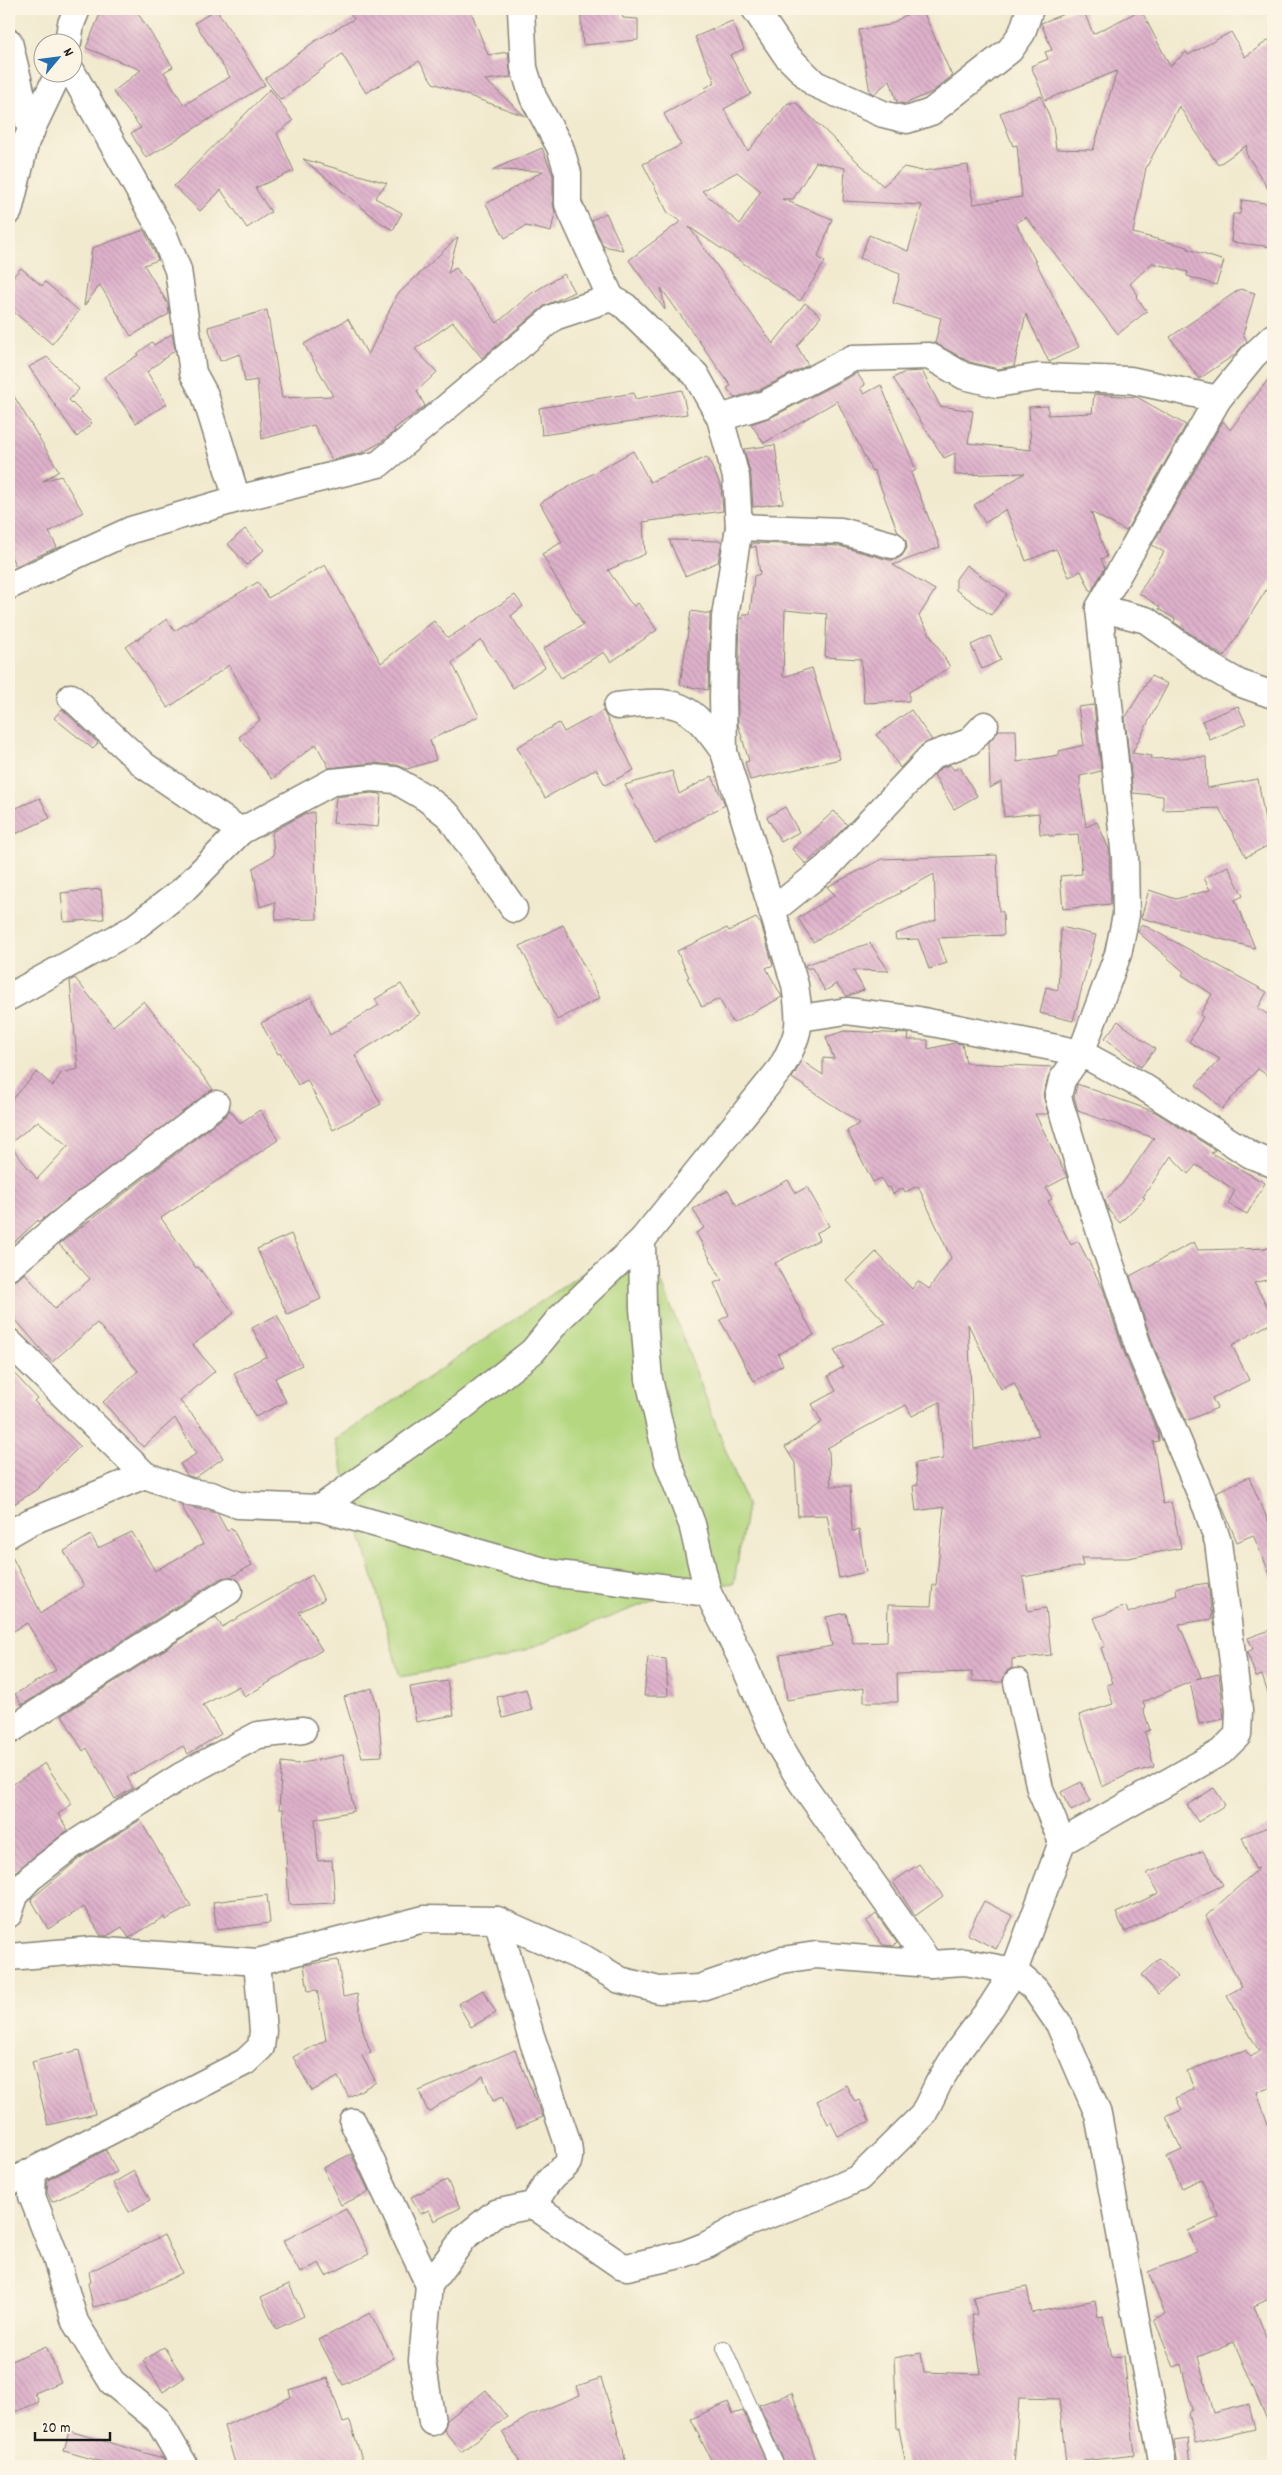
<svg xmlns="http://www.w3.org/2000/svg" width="1282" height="2475" viewBox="0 0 1282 2475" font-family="Dekko,sans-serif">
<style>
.green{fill:#b4d780;stroke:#687a4e}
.building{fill:url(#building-back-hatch);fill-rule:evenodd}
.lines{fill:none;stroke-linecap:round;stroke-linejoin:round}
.service-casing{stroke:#868376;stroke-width:16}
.minor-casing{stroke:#868376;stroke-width:29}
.service{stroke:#fff;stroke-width:14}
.minor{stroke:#fff;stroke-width:26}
</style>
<defs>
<pattern id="building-back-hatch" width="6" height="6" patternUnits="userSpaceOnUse" patternTransform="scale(1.25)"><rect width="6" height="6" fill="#deb1cb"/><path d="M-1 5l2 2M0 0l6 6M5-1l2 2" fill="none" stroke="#be98ae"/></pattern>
</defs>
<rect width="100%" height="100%" fill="#fcf5e5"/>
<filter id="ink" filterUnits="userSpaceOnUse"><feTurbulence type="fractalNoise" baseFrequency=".02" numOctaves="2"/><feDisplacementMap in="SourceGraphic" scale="10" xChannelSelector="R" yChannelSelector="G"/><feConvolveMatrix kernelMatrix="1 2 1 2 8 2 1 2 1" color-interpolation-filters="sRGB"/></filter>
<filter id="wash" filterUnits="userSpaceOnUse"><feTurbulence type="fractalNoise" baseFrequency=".0096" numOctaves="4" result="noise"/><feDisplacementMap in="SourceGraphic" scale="20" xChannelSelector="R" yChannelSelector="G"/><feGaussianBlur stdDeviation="1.12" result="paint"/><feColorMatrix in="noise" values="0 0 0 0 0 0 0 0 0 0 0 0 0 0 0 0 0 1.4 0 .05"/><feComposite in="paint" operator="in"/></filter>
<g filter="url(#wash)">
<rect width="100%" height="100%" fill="#f1eacf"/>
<!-- green -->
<path class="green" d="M643,1233L747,1506L734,1583L680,1590L504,1658L400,1677L335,1440Z"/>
<g id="blocks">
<!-- building -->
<g class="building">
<path d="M102,9H135L173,67L164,72L184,105L230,77L195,23L216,9L265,85L146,158L131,133L141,128L113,92L141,70L86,48Z"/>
<path d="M346,9H470L488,55L508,52L511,77L485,80L525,116L433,83L419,61L366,93L342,54L281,100L265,79L315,41L354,19Z"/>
<path d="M580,9H620L623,18L638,19V40L583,45Z"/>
<path d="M916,9H922L952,76L932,92L905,104L897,102L890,80L874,94L870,92L859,30L889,25Z"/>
<path d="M1076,9H1083L1093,34L1141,10L1170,66L1186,52L1188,55L1231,32L1245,57L1273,37V197L1246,153L1247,145L1218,165L1179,106L1146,168L1133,233L1188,247V249L1224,261L1216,285L1187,276L1188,272L1152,263L1130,284L1138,295L1136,297L1147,311L1118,334L1026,217L1016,223L1079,347L1049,362L1026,314L1014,366L998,369L970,362L935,343L941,318L893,303L900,274L860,258L869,235L908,251L922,205L843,201L845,168L816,162L793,199H782L832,219L818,257L825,262L800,301L689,227L773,344L805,303L821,316L797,346L808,365L759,390L734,398L727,388L731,386L661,288L665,310L629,260L681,221L668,213L643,164L681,145L664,114L707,90L705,88L715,82L695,37L732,21L744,49L730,55L751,94L724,109L748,151L788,103H796L883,186L904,167L922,171L968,165L973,204L1022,197L1017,145L1013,146L1000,113L1041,96L1053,126L1056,149L1093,150L1117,71L1045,100L1031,66L1048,59L1045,52L1052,50L1041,23ZM737,172L761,191L740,224L702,191Z"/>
<path d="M270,89L293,121L277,133L294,171L255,188L271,212L247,228L221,190L200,211L174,186Z"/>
<path d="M542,148L553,175V204L555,212L551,232L526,226L505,238L486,204L543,171L492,170Z"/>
<path d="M303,159L387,183L375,198L402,213L393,230L381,223Z"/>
<path d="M1242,200L1273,204V247L1231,242L1233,214H1240Z"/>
<path d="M606,213L623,250L603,246L592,220Z"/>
<path d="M144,230L158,260L144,265L168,304L169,314L131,336L100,285L84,306L92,248Z"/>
<path d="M458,237L448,273L456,268L497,323L532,293L564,274L574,292L544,306L482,358L453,322L415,349L437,372L417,391L425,406L394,429L395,431L380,443L361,453L332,460L314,425L262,439L257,380L245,382L240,354L220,361L208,327L267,310L282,398L333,396L304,344L348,319L368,355L397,295Z"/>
<path d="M21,268L42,286L45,282L79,311L52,344L9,308V281Z"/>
<path d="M1240,289L1255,293L1243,334L1247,341L1234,355L1199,379L1170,337Z"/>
<path d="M172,334L175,350L147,372L167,404L136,423L104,377L138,355L137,354L152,342L154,345Z"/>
<path d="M47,357L79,389L69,400L92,423L77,437L29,367Z"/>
<path d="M922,371L940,406L973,411L968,443L1031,450L1029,407L1048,406V415L1092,413L1094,394L1137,397L1186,425L1126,531L1091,512L1107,557L1101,559L1105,568L1091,592L1081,571L1069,577L1056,549L1026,561L1006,509L985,523L974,505L1025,473L955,475V453L944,458L893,378L905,372Z"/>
<path d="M857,373L865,385L860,388L864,394L881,385L916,470L911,473L940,547L893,565L935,590L919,616L950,667L909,692V701L864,703L861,659L825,657L827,614L785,610L783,677L812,668L840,759L750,780L745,762L749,761L738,724V697L740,618L743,619V614H750L754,576L760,574L756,546L751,548L752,543L839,546L889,560H895L902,556L907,548L906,541L898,532L874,470L872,471L837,401L764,443L751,424L772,417Z"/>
<path d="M1273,373V579L1224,657L1174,622L1175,619L1159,609L1160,607L1139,593L1164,552L1152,545L1223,421L1230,430Z"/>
<path d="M9,388L59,471L43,481L61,476L83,512L49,532L57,547L16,566L9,553Z"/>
<path d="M682,390L687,414L542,435L539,408L634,393L635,399Z"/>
<path d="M775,445L783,503L753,507L751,476L744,449Z"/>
<path d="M633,451L650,482L707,457L721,486L723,511L643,522L645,554L608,570L629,601L634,606L638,603L657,630L611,662L604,652L561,678L543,649L583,625L542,554L562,542L540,503Z"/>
<path d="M245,529L264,550L247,565L228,544Z"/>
<path d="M669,540L722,541L718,562L685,576Z"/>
<path d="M325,565L381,663L434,621L448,638L515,595L523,606L511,616L545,667L513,688L481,640L452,663L479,716L430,740L436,760L407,769L397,765L373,763L329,768L316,744L272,779L239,737L260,720L229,665L168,708L126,647L167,619L174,631L258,582L268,598Z"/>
<path d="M966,565L1007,594L991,615L956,590V579Z"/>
<path d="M691,611L710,614L708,690L680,685Z"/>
<path d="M990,636L1001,660L982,669L971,645Z"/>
<path d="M1151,676L1168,684L1132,753L1152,756L1151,759L1206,757L1207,788L1258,779L1269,845L1246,857L1219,808L1163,810V796L1133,793L1125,718Z"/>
<path d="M1094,705L1101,771L1080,776V787L1086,827L1097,822L1109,849L1111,904L1063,909L1060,876L1082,874L1078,834L1049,836L1048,834H1040L1039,813L1004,817L1001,782L990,788L989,742L999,730H1016L1017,762L1059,755V751L1084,745L1078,707Z"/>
<path d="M1238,706L1246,724L1210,740L1202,721Z"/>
<path d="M62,709L98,743L93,749L54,718Z"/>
<path d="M911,710L932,740L922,745L900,768L887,747L876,735Z"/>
<path d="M603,711L634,770L605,785L596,769L545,798L517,747L559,723L564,732Z"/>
<path d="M950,765L954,770L960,767L977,796L954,809L934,775L941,768Z"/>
<path d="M672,771L679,794L712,776L725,805L655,843L625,785Z"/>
<path d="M372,793L381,794L378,827L333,823L336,797Z"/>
<path d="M40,798L50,818L9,837V811Z"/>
<path d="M785,807L799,832L781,842L767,817Z"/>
<path d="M834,811L847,825L806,864L792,849Z"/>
<path d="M314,812L317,919L276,920L275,902L260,907L253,868L274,855L272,832L304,814Z"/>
<path d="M997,855L999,911L1003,912L1004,935L938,938L947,963L929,969L918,939L896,940L895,934L936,920L934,874L901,892L900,890V893L813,942L798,918L835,895L827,887L882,859Z"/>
<path d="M1228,866L1243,896L1235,900L1255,948L1141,918L1149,890L1176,899L1210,890L1204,878Z"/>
<path d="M101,889L104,919L64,922L61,893Z"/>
<path d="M756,918L761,924L773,965L766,968L782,997L733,1023L719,999L702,1007L687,978L689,977L677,951L727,928L729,931Z"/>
<path d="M1142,924L1267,992L1258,1008L1273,1018V1079L1258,1069L1222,1109L1196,1085L1220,1059L1189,1042L1203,1017L1200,1015L1212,994L1182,975L1184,972L1138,932Z"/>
<path d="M563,925L600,998L557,1020L520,946Z"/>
<path d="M1061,927L1096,935L1073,1021L1040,1013L1046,987L1058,990Z"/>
<path d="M870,943L889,971L853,970L864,990L847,996L836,984L825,991L812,968H806L805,965Z"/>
<path d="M75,978L113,1026L144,1001L213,1089L39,1222L38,1220L9,1247V1103L37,1072L53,1086L61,1073L78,1069L70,981ZM38,1121L68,1146L37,1179L9,1144Z"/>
<path d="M401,984L420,1014L355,1055L381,1104L333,1130L307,1080L298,1085L280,1053L278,1054L261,1023L311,997L330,1035L379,1005L375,999Z"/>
<path d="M1118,1021L1155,1049L1141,1067L1105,1038Z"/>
<path d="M844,1031L909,1034L908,1040H928V1049L955,1043L962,1044L966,1063L1052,1067L1043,1094L1048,1114H1035L1067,1177L1046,1188L1052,1199L1048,1201L1071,1245L1078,1241L1103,1289L1126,1358L1158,1433L1159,1441L1153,1442L1163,1504L1171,1502L1181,1548L1128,1558H1081L1083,1566L1023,1577L1028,1611L1046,1608L1051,1655L1012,1659V1668L1007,1671L1002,1682L972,1681V1672L897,1674L898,1702H864V1688L787,1700L780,1655L832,1646L826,1617L846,1613L853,1643L887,1642L888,1605L931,1606L933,1585H936L944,1507L916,1511L913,1486L918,1485L915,1463L943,1459L940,1402L912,1416L906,1405L827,1448L829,1452L831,1486H850L852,1531L859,1530L866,1572L839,1578L827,1515L798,1516L795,1463L785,1447L822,1422L812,1404L836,1391L828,1376L843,1367L834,1350L886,1323L847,1281L876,1252L912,1289L918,1281L929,1289L951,1258L918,1186L905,1192L903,1188L893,1194L890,1187L887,1188L881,1178L873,1182L847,1131L860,1123L792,1078L802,1061L823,1075V1058L834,1059L826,1037ZM968,1324L1001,1389L1014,1383L1039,1435L974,1449Z"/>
<path d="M1077,1084L1155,1112L1215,1150L1211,1153L1265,1183L1247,1214L1228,1204L1235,1190L1196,1165L1188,1174L1171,1156L1143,1197L1145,1198L1120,1223L1109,1211L1105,1200L1122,1184L1154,1138L1078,1111L1074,1097Z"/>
<path d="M230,1110L240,1123L260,1110L278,1140L161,1218L196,1268L198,1267L234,1313L193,1345L215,1371L180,1401L208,1433L223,1458L195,1478L187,1475L180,1464L196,1454L175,1418L143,1447L103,1402L138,1371L97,1323L52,1362L9,1312V1282L18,1279L25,1273L55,1309L90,1279L59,1244L225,1116Z"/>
<path d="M788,1180L796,1193L807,1187L829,1226L816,1233L819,1240L775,1263L814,1335L778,1354L783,1365L754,1381L720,1320L729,1315L714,1283L722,1280L696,1233L704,1228L693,1209L728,1190L737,1206Z"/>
<path d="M291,1234L321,1299L287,1314L257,1249Z"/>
<path d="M1194,1242L1198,1250L1273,1248V1278L1254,1283L1273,1316V1322L1232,1345L1249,1380L1212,1398L1217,1408L1186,1421L1154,1347L1130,1276Z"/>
<path d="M277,1315L302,1365L275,1378L286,1402L255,1417L234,1373L267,1356L252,1328Z"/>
<path d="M9,1368L37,1398L34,1401L80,1446L36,1490L9,1507Z"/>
<path d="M1249,1477L1273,1532V1581L1253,1535L1237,1542L1216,1492Z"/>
<path d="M181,1505L217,1513L227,1531L232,1528L252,1565L231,1577L221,1578L22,1705L15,1694L56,1670L27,1623L9,1634V1551L41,1613L84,1586L64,1551L91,1535L98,1548L132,1532L155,1571L203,1544Z"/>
<path d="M312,1575L324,1600L299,1612L322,1650L245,1697L239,1686L203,1705L221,1734L188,1754L183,1746L127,1777L133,1788L115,1799L87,1748L83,1751L62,1715L216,1617L222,1627Z"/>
<path d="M1208,1583L1212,1619L1179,1624L1201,1677L1196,1679L1219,1674L1224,1719L1199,1724L1190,1682L1143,1702L1145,1708L1143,1709L1150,1730L1145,1732L1154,1767L1131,1773L1102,1787L1079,1715L1113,1704L1107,1685L1113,1683L1101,1648L1105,1646L1094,1618L1126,1606L1128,1613L1177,1595L1176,1588Z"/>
<path d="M1273,1629V1700H1270L1262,1675L1256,1677L1247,1652L1253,1649L1248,1638Z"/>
<path d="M648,1657L666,1659L668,1696H644Z"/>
<path d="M447,1681L454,1715L416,1722L410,1687Z"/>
<path d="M372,1688L378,1710L382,1756L362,1757L344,1697Z"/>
<path d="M526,1689L532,1710L503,1718L497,1697Z"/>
<path d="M343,1755L354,1811L315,1819L318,1861L332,1860L335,1903L289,1905L283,1809H279L282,1762L297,1764Z"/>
<path d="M45,1763L72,1804L58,1814L68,1830L15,1872L9,1862V1787Z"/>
<path d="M1081,1782L1091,1801L1071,1811L1061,1792Z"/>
<path d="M1214,1788L1225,1805L1198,1822L1187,1805Z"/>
<path d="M140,1820L191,1906L165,1920L164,1917L129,1938L122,1927L107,1936H101L84,1907L48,1929L31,1899L80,1858Z"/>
<path d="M1273,1825V2087L1257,2092L1273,2139V2297L1254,2306L1273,2354V2434L1234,2342L1198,2357L1213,2413L1249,2404L1255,2429L1195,2443L1188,2413L1192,2410L1181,2364L1174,2367L1154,2319L1165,2314L1148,2272L1197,2252L1188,2231L1219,2217L1201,2179L1182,2188L1167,2157L1182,2150L1166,2117L1182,2110L1176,2098L1194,2089L1187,2071L1245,2050L1251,2057L1259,2051L1227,1995L1242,1987L1206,1916L1259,1868L1255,1869L1242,1837Z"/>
<path d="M1203,1851L1223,1885L1125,1932L1116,1913L1159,1893L1147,1873Z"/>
<path d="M919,1864L943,1896L915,1916L893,1882Z"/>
<path d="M267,1895L270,1923L217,1930L213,1902Z"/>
<path d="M984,1901L1013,1916L996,1949L967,1934Z"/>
<path d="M876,1914L897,1943L894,1946L883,1945L866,1922Z"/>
<path d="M1160,1958L1177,1977L1158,1994L1141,1975Z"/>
<path d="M338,1960L343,1997L357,1994L363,2031L371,2053L362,2056L376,2082L349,2097L338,2077L312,2091L293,2057L326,2040L317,1990L308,1991L304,1965Z"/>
<path d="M483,1990L496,2013L471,2027L458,2004Z"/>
<path d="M79,2050L95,2114L48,2125L32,2062Z"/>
<path d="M515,2050L543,2117L516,2128L502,2097L493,2101L483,2076L428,2112L419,2091Z"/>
<path d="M846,2085L855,2102L859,2100L870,2121L838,2136L831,2122L828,2124L817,2101Z"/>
<path d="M106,2150L117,2172L52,2202L47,2192L48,2180Z"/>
<path d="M351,2154L369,2192L341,2205L323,2168Z"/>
<path d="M134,2171L150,2200L129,2212L113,2183Z"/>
<path d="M447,2180L460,2208L434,2221L429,2210L420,2214L411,2197Z"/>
<path d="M346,2209L369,2254L326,2276L319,2263L300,2273L283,2241Z"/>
<path d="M164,2235L182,2273L130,2299L93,2307L88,2283L91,2282L89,2272Z"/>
<path d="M289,2284L304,2316L276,2329L261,2297Z"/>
<path d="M1027,2287L1032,2313L1095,2300L1098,2317L1103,2316L1112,2357L1124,2356L1135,2455L1066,2463L1059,2399L1019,2398L1014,2466H906L899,2429H897L894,2358L921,2353L924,2372L981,2374L972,2315H977L973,2297Z"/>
<path d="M370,2313L394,2358L343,2385L319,2340Z"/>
<path d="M46,2346L61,2382L35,2393L39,2402L15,2412L9,2396V2362Z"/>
<path d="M164,2347L184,2378L163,2392L143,2361Z"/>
<path d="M328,2378L343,2423L350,2421L364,2466H236L224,2426L291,2397L289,2390Z"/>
<path d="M601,2378L623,2449L626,2466H522L502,2432L529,2416L580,2395L577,2386Z"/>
<path d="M486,2390L507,2417L461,2452L444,2430L447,2420Z"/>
<path d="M792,2393L818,2466H786L759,2405Z"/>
<path d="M728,2402L733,2414L743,2411L768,2466H714L691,2419Z"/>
<path d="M69,2431L163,2458L168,2466H111L110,2464L64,2451Z"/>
<path d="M1188,2439L1191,2466H1178L1174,2441Z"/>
</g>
</g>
</g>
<g filter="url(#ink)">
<use href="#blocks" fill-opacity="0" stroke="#868376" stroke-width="1"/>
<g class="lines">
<defs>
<path id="service" d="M724,2348L777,2466"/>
<g id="minor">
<path d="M521,9L524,68L533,97L560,147L568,173V204L611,298"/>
<path d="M755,9L786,55L815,84L883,114L907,120L931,112L1010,50L1022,33L1030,9"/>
<path d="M9,42L31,132"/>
<path d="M68,42L71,24L77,9"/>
<path d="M72,72L163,233L178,270L193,373L205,395L237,499"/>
<path d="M9,211L26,141L59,72"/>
<path d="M720,418L765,404L853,358L929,356L964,376L997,384L1038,377L1130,380L1218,399"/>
<path d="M739,527L841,531L892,545"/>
<path d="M9,586L131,530L237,499L379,464L554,317L611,298L625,306L696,375L720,418L736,477L739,527L725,617L723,697L724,752L795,985C801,1024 801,1033 781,1068L642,1240L643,1308L649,1379L668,1462L692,1524L708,1593L740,1656L778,1743L802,1783L930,1964"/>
<path d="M1099,608L1146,620L1211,667L1239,683L1273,695"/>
<path d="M71,697L145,766L241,831"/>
<path d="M617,706C678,698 689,702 724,752"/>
<path d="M772,911L827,867L933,755L969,742L985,725"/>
<path d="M9,997L131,930L183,890L241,831L332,782L372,778L395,780L426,798L449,816L514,909"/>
<path d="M800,1018L847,1011L918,1020L1081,1053L1142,1086L1251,1155L1273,1164"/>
<path d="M9,1267L73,1213L216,1104"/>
<path d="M9,1342L145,1475L189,1492L211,1495L238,1505L320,1508L551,1573L708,1593"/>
<path d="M320,1508L461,1408L533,1351L559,1319L642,1240"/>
<path d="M9,1534L30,1522L145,1475"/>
<path d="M1017,1682L1040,1789L1062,1842"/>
<path d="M9,1731L229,1591"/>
<path d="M9,1914L16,1893L30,1878L71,1846L181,1776L258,1735L303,1730"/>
<path d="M9,1957L92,1950L257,1962L424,1919L497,1920L585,1959L620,1980L659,1990L699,1988L782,1960L816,1955L930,1964L965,1962L1014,1971L1035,1989L1059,2024L1098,2114L1163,2466"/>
<path d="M353,2122L429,2285"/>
<path d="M33,2171L32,2196L55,2255L75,2322L112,2382L158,2420L185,2466"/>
<path d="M9,2183L245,2062L261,2047L263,2031L257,1962"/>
<path d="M533,2205L620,2265L627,2267L684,2254L707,2245L745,2224L816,2197L859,2178L923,2115L939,2082L958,2051L991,2007L1014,1971L1062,1842L1221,1752L1238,1735L1239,1710L1218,1542L1207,1509L1140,1352L1088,1196L1058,1097L1062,1080L1081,1053L1118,954L1126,915L1125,858L1099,608L1218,399L1253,356L1273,337"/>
<path d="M432,2422L422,2360L429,2285L464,2238L495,2213L533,2205C538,2198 543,2189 548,2182C562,2164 573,2171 568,2144L531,2036L497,1920"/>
</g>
</defs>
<!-- service casing -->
<use href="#service" class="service-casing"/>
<!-- minor casing -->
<use href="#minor" class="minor-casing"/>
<!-- service -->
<use href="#service" class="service"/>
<!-- minor -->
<use href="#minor" class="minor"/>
</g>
</g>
<!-- margin -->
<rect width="1282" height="2475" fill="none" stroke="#fcf5e5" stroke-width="30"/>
<!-- north arrow -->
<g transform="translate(58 58) rotate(61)"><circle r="24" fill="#fcf5e5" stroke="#a29e95"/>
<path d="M0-4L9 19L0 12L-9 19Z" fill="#1f6fb2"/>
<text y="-8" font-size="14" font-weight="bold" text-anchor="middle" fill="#1c1c1c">N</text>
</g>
<!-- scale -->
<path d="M35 2432v8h75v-8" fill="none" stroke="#1c1c1c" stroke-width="2.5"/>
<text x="42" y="2432" font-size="15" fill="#1c1c1c" stroke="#fcf5e5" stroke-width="4" paint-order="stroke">20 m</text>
</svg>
